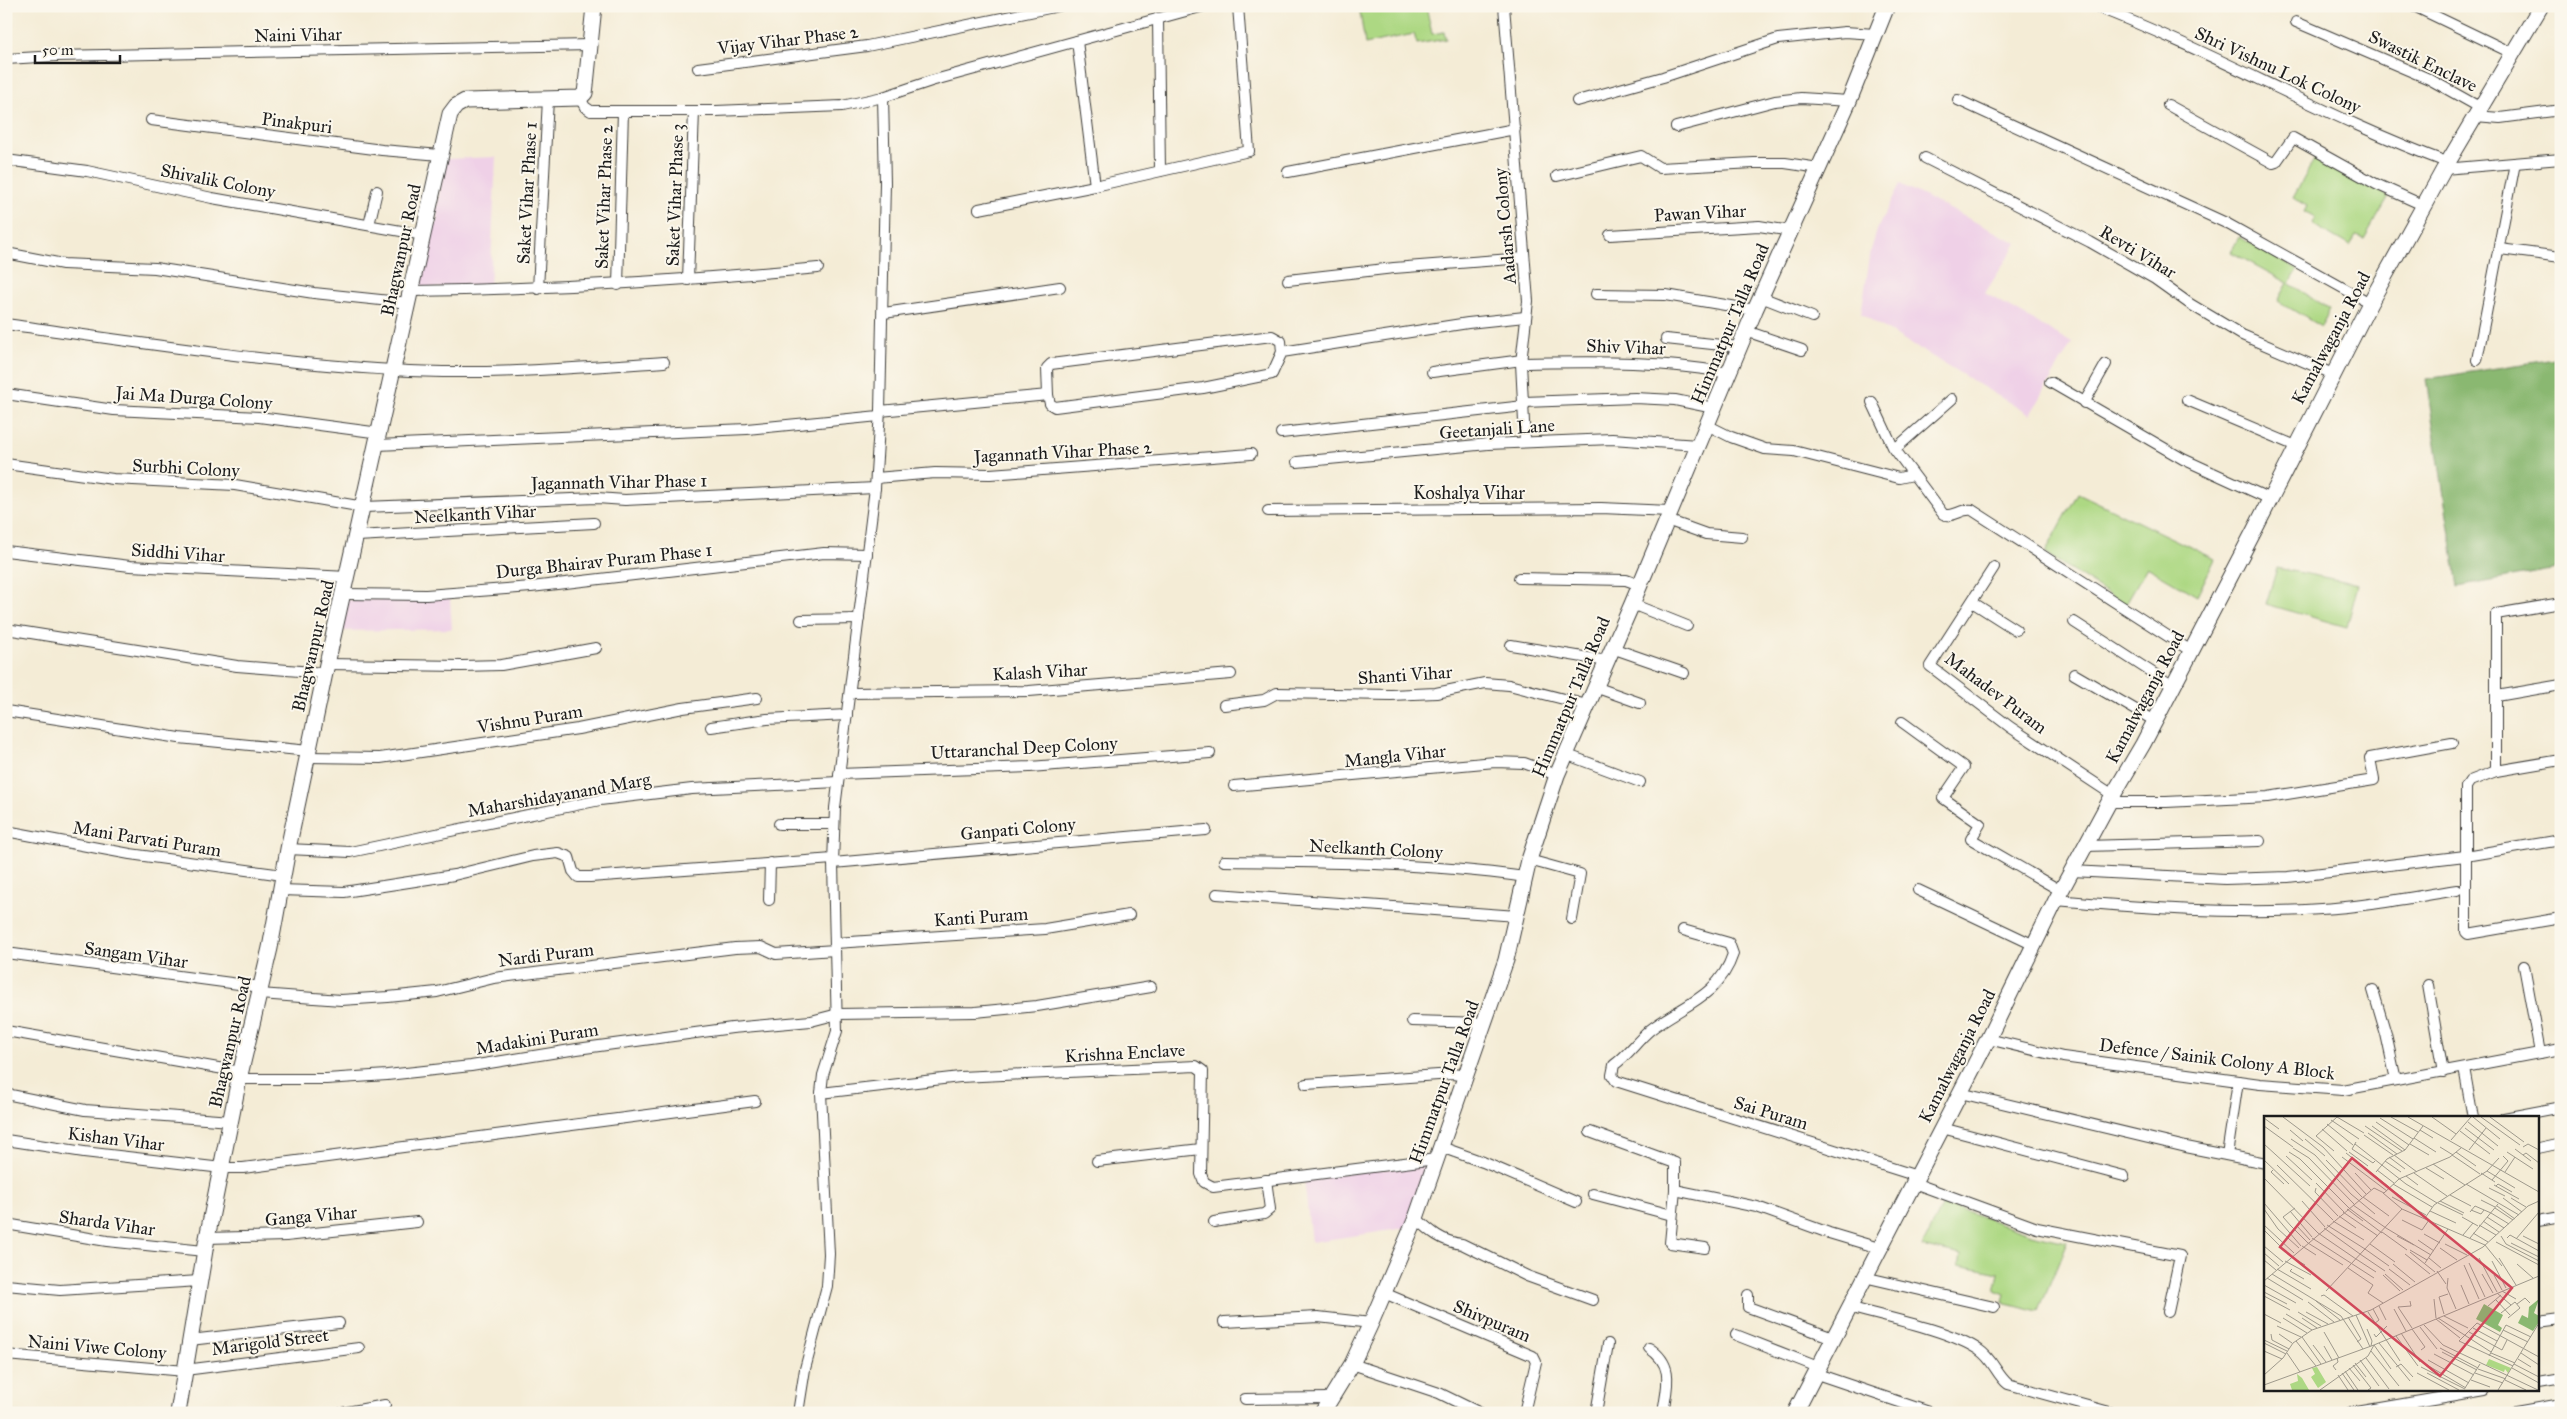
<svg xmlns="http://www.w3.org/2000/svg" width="2567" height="1419" viewBox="0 0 2567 1419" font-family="'IM FELL Great Primer',serif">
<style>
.built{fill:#efd0e7}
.green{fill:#add883;stroke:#647a50}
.forest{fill:#8ab871;stroke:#536a46}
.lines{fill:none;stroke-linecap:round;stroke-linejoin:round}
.street-casing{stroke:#3c3b38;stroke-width:12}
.secondary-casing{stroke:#3c3b38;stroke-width:17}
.street{stroke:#fff;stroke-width:10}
.secondary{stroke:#fff;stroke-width:15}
.labels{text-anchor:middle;stroke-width:4;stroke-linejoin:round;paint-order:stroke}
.street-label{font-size:18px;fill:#1c1c1c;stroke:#fbf7ec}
.inset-road{fill:none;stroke:#9e998c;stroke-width:1}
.view{fill:#d1495b;fill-opacity:0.15;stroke:#d1495b;stroke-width:2.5}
.inset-edge{fill:none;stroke:#1c1c1c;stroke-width:2.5}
</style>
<rect width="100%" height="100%" fill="#fbf7ec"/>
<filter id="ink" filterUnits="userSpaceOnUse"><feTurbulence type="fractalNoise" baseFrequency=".02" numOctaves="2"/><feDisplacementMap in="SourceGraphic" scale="10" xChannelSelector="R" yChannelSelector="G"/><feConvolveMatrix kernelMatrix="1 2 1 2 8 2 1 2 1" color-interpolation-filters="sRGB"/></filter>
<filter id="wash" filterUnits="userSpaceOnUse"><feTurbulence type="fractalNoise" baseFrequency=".0096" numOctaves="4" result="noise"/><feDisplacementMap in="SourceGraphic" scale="20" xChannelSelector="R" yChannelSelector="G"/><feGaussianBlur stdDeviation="1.12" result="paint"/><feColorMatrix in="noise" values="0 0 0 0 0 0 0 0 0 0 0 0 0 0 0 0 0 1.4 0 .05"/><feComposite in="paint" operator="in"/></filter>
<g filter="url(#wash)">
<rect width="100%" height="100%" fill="#f4ecd6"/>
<!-- built -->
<g class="built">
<path d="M496,157L490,287L420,288L433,224L436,223L438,215L436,212L445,159Z"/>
<path d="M1900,184L2017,243L1985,293L2072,343L2030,415L1861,314L1871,250L1878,227Z"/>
<path d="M450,598L452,629L341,631L347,600Z"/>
<path d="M1427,1165L1406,1228L1311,1242L1304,1177Z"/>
</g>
<!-- green -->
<g class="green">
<path d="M1359,6H1426L1432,34L1444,32L1446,39L1417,44L1414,34L1365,44Z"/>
<path d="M2315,158L2389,196L2364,239L2356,236L2350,246L2312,224L2315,218L2304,212L2307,206L2293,198Z"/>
<path d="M2239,237L2298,269L2290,284L2330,309L2321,327L2278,301L2288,283L2231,252Z"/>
<path d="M2078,493L2215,559L2197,596L2147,567L2125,605L2045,553Z"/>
<path d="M2277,568L2358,584L2347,627L2266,604Z"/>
<path d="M1943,1203L2031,1234L2067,1242L2039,1311L2003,1302L2005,1295L1995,1291L1999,1273L1959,1265L1961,1255L1922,1246Z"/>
</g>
<!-- forest -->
<path class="forest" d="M2561,358V568L2458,587L2426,379Z"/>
</g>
<g filter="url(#ink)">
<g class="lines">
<defs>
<g id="street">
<path d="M1504,6L1528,301L1521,363L1525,442"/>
<path d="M2094,6C2215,52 2327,118 2449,163"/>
<path d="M2414,6L2514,54"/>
<path d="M1158,18L1160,171"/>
<path d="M2296,22L2429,79L2481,108"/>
<path d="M1077,41L1095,186"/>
<path d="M6,59L56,56L591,45"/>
<path d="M698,68L867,46L1059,6"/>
<path d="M580,98L585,107L591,111H716L842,106L883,97L931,81L1204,6"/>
<path d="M1958,100L2226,223L2370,303"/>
<path d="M1577,101L1663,77L1778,39L1845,32L1875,34"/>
<path d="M2168,105L2273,163L2276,162L2293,138L2376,184L2425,206"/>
<path d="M2475,116L2500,118L2561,110"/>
<path d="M151,120L382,150L440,155"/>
<path d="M1676,127L1775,101L1801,98L1849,101"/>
<path d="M1925,158L2090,242L2155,279L2190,304L2242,335L2333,374"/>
<path d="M6,160L87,171L212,198L424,235"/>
<path d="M2444,169L2561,159"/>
<path d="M1288,172L1515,129"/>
<path d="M1557,176L1641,156L1660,168L1754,163H1785L1819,168"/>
<path d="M979,209L1095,186L1249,151L1238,6"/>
<path d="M369,225L377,191"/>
<path d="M1610,235L1759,226L1791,231"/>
<path d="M2500,249L2561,257"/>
<path d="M6,253L63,264L155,268L314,293L409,303"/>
<path d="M688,280L694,111"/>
<path d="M1288,280L1394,268L1524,258"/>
<path d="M618,285L623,111"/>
<path d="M538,289L548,99"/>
<path d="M412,291C548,289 682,281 818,268"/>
<path d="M1596,294L1666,295L1755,310"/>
<path d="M1761,297L1812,317"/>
<path d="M884,313L1060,287"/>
<path d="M6,324C135,342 263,362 393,370C483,376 574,368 664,362"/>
<path d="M1746,331L1802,350"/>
<path d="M1666,339L1740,347"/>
<path d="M2477,360L2515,163"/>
<path d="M1521,363C1593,362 1659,360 1729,373"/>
<path d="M1432,372L1522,360"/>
<path d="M2050,382L2183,459L2270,499"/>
<path d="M6,394L114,410L259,417L380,433"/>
<path d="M1048,395L1047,368L1051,364L1272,336L1281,341L1282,352"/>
<path d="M2187,400L2296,446"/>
<path d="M1524,402L1635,398L1675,400L1714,408"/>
<path d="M1872,402L1893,447L1943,514C1953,519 1961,508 1972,510L2191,651"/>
<path d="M2084,403L2106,364"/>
<path d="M880,411L1048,395L1050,404L1055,407L1203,388L1272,374L1282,352L1468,323L1525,317"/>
<path d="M1707,425L1731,437L1765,449L1794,451L1899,478L1913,475"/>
<path d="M1281,433L1524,406"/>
<path d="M377,445L747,429L879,416"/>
<path d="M1895,449L1952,399"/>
<path d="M1297,462L1488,444L1612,439L1698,445"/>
<path d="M6,464L113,479L235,485L364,507L597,498L625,500L875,488"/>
<path d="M876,478L935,473L990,474L1251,454"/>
<path d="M1268,511L1601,508L1670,511"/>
<path d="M1667,520L1706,534L1742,537"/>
<path d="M357,536L594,523"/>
<path d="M6,551L130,566L348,577"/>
<path d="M1994,567L1930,666L2010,727L2113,795"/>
<path d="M1519,578L1626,580L1640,585"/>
<path d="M344,594L426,595L531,587L824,553L867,554"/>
<path d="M1972,602L2016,630"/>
<path d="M2561,603L2496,614V771L2470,781L2466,787V932L2468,934L2561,918"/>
<path d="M1632,604L1687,626"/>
<path d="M801,620L859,619"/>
<path d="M2074,622L2173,686"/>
<path d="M6,629L237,666L325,673"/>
<path d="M1511,645L1607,661"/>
<path d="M1612,648L1684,673"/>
<path d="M327,664L462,666L501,665L596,648"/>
<path d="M2074,674L2155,721"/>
<path d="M1595,687L1640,703"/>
<path d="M850,693L1029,691L1231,674"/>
<path d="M2497,696L2561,685"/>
<path d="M1224,705L1264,700L1277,693L1391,695L1436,693L1485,683L1509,685L1587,705"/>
<path d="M6,711L179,738L309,751"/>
<path d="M1902,722L1964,767L1943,798L1980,824L1971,839L2061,891"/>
<path d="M711,727L767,719L847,715"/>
<path d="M1565,754L1640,782"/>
<path d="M308,757L380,758L578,729L683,708L757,698"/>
<path d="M2496,771L2561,760"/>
<path d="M839,774L1030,767L1210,753"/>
<path d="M1234,786L1495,762L1524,763L1557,775"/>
<path d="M2109,802H2166L2268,797L2374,780L2370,758L2452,743"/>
<path d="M779,824H834"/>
<path d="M6,831L130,854L283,875"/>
<path d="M2086,846L2260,841"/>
<path d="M288,849L350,852L600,800L692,789L838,782"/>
<path d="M1529,860L1580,874L1572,919"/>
<path d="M1224,861C1325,862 1426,863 1525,877"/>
<path d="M833,863L1206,830"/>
<path d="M2072,871L2225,879L2288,877L2465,856L2561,840"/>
<path d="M280,890L344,892L454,875L533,856L558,853L569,857L573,871L578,877H590L833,859"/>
<path d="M1918,890L2034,945"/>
<path d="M1217,894L1517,916"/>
<path d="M769,900L770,863"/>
<path d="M2056,900C2144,908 2233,915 2321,909C2366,907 2412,897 2457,890"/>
<path d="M1683,930L1729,943L1733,954C1719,997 1682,1005 1650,1030C1637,1041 1628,1055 1614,1065L1612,1075L1616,1081L1917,1176"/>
<path d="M835,943L1045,929L1129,915"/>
<path d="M6,953L261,987"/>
<path d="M2524,966L2540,1053"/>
<path d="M2428,985L2443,1072"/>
<path d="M2373,990L2386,1034L2396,1080"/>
<path d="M260,994L341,1000L388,997L437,992L494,978L735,948L761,947L776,954L835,950"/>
<path d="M1412,1021L1485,1023"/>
<path d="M6,1031L241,1072"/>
<path d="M1988,1039L2063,1057L2260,1084L2343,1090L2561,1049"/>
<path d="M2464,1068L2473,1118"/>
<path d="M239,1079H326L387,1075L471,1066L577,1049L732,1028L811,1021L838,1014L975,1012L1037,1006L1151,987"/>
<path d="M1306,1084L1453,1074L1465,1076"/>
<path d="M821,1093L960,1077L1196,1066L1203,1071L1201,1174L1204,1182L1213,1187L1436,1159"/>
<path d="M1960,1093L2186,1147L2266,1163"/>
<path d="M6,1094L85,1110L231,1121"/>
<path d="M2504,1118L2561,1107"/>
<path d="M1942,1128L2124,1176"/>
<path d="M1590,1132L1675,1163V1190L1757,1207L1829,1233L1879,1248"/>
<path d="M6,1140L84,1152L222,1168H243L755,1101"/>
<path d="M1441,1147L1483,1162L1576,1202"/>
<path d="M2538,1148L2561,1143"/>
<path d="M2227,1155L2238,1081"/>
<path d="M1097,1161L1201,1149"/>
<path d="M1914,1183L2037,1228L2180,1256L2168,1312"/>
<path d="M1675,1190L1670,1243L1705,1248"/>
<path d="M1593,1194L1672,1215"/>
<path d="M1416,1218C1430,1231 1442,1242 1462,1244L1527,1276L1593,1300"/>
<path d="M2538,1221L2561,1217"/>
<path d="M1214,1222L1264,1214L1270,1209L1266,1180"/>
<path d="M6,1224L107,1241L204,1251"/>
<path d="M207,1238L286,1236L417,1222"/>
<path d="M1864,1277L1994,1307"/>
<path d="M6,1285L60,1290L199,1281"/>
<path d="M1384,1293L1533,1356L1536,1362L1524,1413"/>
<path d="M1748,1295V1307L1833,1338"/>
<path d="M1848,1307C1884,1317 1950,1330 1979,1350C1993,1359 1996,1374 2008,1384L2113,1413"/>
<path d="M1224,1322L1318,1317L1371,1323"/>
<path d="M2538,1322L2561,1319"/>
<path d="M1736,1335L1818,1367"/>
<path d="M190,1340L339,1323"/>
<path d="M1649,1348C1675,1365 1667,1386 1663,1413"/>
<path d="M6,1355L185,1371"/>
<path d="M1352,1364L1439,1393L1480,1413"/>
<path d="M185,1370L359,1348"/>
<path d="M1814,1373L1932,1413"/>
<path d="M2538,1382L2561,1378"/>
<path d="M1245,1399L1331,1398"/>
<path d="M1797,1409L1807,1413"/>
<path d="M342,1413L385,1405"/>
<path d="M798,1413L805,1369L827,1286L829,1254L821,1093L823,1075L837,1031L833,863L835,808L875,488L880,411L885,183L883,97"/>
<path d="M1596,1413L1608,1344"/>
<path d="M2351,1413L2485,1390"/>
<path d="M2511,1413L2561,1404"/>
</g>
<g id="secondary">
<path d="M178,1413L207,1238L239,1079L270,948L288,849L325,673L450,114L456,106L465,101L580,98L585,93L586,85L594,6"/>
<path d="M1322,1413L1352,1364L1371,1323L1416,1218L1506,960L1529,860L1557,775L1632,604L1755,310L1849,101L1887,6"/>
<path d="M1795,1413L1988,1039L2056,900L2109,802L2143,744L2254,531L2370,303L2444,169L2541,6"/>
</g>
</defs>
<!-- street casing -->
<use href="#street" class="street-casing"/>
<!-- secondary casing -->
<use href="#secondary" class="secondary-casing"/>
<!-- street -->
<use href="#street" class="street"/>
<!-- secondary -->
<use href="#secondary" class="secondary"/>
</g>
</g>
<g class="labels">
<!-- street labels -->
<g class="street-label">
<text transform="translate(298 35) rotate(-1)" y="6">Naini Vihar</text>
<text transform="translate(788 40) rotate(-7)" y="6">Vijay Vihar Phase 2</text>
<text transform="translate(2423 61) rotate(26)" y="6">Swastik Enclave</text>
<text transform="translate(2278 70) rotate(25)" y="6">Shri Vishnu Lok Colony</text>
<text transform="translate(297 123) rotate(7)" y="6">Pinakpuri</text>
<text transform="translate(218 181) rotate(11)" y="6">Shivalik Colony</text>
<text transform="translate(527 193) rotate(-87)" y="6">Saket Vihar Phase 1</text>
<text transform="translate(675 195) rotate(-88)" y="6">Saket Vihar Phase 3</text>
<text transform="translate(604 197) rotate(-88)" y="6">Saket Vihar Phase 2</text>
<text transform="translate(1700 213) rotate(-3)" y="6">Pawan Vihar</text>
<text transform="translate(1505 226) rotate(-95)" y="6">Aadarsh Colony</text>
<text transform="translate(401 250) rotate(-78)" y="6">Bhagwanpur Road</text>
<text transform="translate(2138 252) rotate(31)" y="6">Revti Vihar</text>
<text transform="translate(1730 324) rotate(-67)" y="6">Himmatpur Talla Road</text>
<text transform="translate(2331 338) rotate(-62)" y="6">Kamalwaganja Road</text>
<text transform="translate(1626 347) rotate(2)" y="6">Shiv Vihar</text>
<text transform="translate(194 398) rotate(4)" y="6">Jai Ma Durga Colony</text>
<text transform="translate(1497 429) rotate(-4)" y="6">Geetanjali Lane</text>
<text transform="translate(1063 452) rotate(-3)" y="6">Jagannath Vihar Phase 2</text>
<text transform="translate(186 468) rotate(3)" y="6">Surbhi Colony</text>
<text transform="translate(619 482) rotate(-1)" y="6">Jagannath Vihar Phase 1</text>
<text x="1469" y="499">Koshalya Vihar</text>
<text transform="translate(475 514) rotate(-3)" y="6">Neelkanth Vihar</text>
<text transform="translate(178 553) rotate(4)" y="6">Siddhi Vihar</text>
<text transform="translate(604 561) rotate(-6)" y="6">Durga Bhairav Puram Phase 1</text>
<text transform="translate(313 646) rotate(-77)" y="6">Bhagwanpur Road</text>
<text transform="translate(1040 672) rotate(-3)" y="6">Kalash Vihar</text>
<text transform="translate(1405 675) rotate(-4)" y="6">Shanti Vihar</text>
<text transform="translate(1996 693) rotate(37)" y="6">Mahadev Puram</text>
<text transform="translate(1571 697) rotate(-67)" y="6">Himmatpur Talla Road</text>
<text transform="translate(2145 697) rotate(-62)" y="6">Kamalwaganja Road</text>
<text transform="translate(530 719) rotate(-9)" y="6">Vishnu Puram</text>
<text transform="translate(1024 748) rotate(-3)" y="6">Uttaranchal Deep Colony</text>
<text transform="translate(1395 756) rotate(-6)" y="6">Mangla Vihar</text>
<text transform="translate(559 795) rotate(-10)" y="6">Maharshidayanand Marg</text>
<text transform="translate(1018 829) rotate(-5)" y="6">Ganpati Colony</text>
<text transform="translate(147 839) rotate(9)" y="6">Mani Parvati Puram</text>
<text transform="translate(1376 849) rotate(3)" y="6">Neelkanth Colony</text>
<text transform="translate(981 917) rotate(-4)" y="6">Kanti Puram</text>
<text transform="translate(136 955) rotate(8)" y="6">Sangam Vihar</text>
<text transform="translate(546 955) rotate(-7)" y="6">Nardi Puram</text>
<text transform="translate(537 1039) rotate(-9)" y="6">Madakini Puram</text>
<text transform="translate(230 1042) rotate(-77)" y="6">Bhagwanpur Road</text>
<text transform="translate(1125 1053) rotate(-3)" y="6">Krishna Enclave</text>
<text transform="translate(1957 1056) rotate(-63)" y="6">Kamalwaganja Road</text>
<text transform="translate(2217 1059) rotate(7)" y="6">Defence / Sainik Colony A Block</text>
<text transform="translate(1444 1082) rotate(-70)" y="6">Himmatpur Talla Road</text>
<text transform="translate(1771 1113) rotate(17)" y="6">Sai Puram</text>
<text transform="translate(116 1139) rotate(7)" y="6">Kishan Vihar</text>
<text transform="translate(311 1216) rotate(-5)" y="6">Ganga Vihar</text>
<text transform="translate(107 1223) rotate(8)" y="6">Sharda Vihar</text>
<text transform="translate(1492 1321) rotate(23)" y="6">Shivpuram</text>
<text transform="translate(270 1342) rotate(-7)" y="6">Marigold Street</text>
<text transform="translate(97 1347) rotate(5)" y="6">Naini Viwe Colony</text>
</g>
</g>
<!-- overview -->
<g transform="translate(2264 1116)">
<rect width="275" height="275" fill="#f4ecd6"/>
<path d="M225,243L247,252L244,257L241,253L240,256L222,249ZM53,251L62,266L54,272L47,261L51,258L48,252ZM33,258L38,262L45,274H28L26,268L34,265Z" fill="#add883"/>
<path d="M275,183L270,197L275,200V206L269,215L254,207L258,199L264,202L265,191ZM220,188L239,199L234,209L238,212L236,216L212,203Z" fill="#8ab871"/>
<path class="inset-road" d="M19,1L59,31L102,78M73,1L100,17M127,1L154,16M144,1L275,76M168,1L192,18M209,1L236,23M217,1L256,29M226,1L260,26M0,2L15,13M116,2L149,23M67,4L95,23M112,6L145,29M204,6L234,30M63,8L89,29M0,10L29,31M101,10L138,35M108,10L141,34M201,12L230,34M58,13L83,35M26,14L39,25M156,14L169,22M196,15L226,38M104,17L133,38M100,19L129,39M150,22L172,36M27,23L51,39L87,78L111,98M41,23L61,40M187,24L207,1M92,26L88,33L109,47L111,45M0,28L46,70M91,28L142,68L173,87M146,28L165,39M176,31L189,39M259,31L264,28L275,34M29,32L45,42L90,88M251,33L267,45M205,34L222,12M70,35L52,20L73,1M25,36L36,43L85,92L118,117M85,36L104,50M192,36L212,50M243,36L269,53M82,37L125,71M130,39L153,56M188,39L216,58M259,39L262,37L275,47M22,40L48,64M78,41L123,75M125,41L141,53M0,44L25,68M62,44L98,81M121,45L137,56M169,48L201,69M13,49L69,104M162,52L180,63M9,54L7,56L20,68M113,54L130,67M223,55L251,72M112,56L123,43L141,34L159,10M241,56L251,41M91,57L107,74M150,57L183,80M217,57L231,66M142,60L154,69M0,62L54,117M228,64L244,45L239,40M52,67L80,96M129,68L168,91M202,68L255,99M230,69L255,83M232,70L234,68L248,76M52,72L51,76L74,100M125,72L139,82M225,72L241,80M119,77L138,93L221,129L238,150M186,79L207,90M99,81L125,100M128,81L162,99M239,82L258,96M247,82L262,91M217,84L231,91M38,85L61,111M176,85L200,97M0,87L37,130M174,87L199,99M89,89L122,112M233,90L251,103M31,92L19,101L27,110L44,127L79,149M231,92L249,104M0,93L14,113L35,132M83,93L99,105M207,94L217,98L220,94M26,95L48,121M166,95L192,107M79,96L114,120M206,96L211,90L227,97M227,97L245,108M75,100L92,112M198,101L214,110M223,101L240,112M161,102L170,89L223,55L235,42M138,104L158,114L165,104M69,105L100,124M219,105L235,116M0,109L30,137M63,109L101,133M215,109L232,119M33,110L46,124M60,112L96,138M122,112L167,139M0,114L26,140L41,149M118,116L143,134M54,117L92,143M209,117L224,126M160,118L176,127M199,119L209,107M133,120L150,129M237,120L242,128L275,145M259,120L275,128M48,122L110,162M206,122L234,88M243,122L246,119L275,135M252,123L275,96M154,124L170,135M232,126L275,149M247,127L275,141M106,128L131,146M181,128L203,139M0,130L19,146M38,130L52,139M176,132L193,144M101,133L125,150M146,134L163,144M146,136L171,156M0,137L15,150M96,138L121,155M141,138L166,158M165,142L177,152M215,142L233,176M235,142L252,169M92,143L112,156M0,144L12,154M21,145L47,159M228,145L242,172M161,147L184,113M205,147L221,181M129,148L151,166M253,148L269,162M200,149L215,183M84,152L109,169L104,177L119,187M13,153L47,173M28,153L26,155L40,163M125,153L146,169M173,155L182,168M8,158L77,200L99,233M121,158L139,174M218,158L229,177M119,159L136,175M230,159L238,174M3,162L39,184M184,162L183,172L192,193M0,165L110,72L120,77L135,63L186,41L197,32M0,169L32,187M197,169L205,188M62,175L138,93M238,175L252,183M0,176L23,188M233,177L247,189M0,180L26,194M57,180L60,179L89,200M170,183L172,202M232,184L246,199M52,185L76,204M146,185L147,190L134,191L148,212M44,186L70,206M253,188L261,182L266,187M115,190L122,204M224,190L237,179M109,193L115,204L110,208M130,193L142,215M34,196L57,210M42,196L64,208M104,196L136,245M237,197L251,186L256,192L244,202M0,198L17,207M22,198L48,214M180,198L175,181L184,178M92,199L106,231M180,200L204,212M84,201L97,223L93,226M19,202L43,217M38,202L53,212M174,202L227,236M172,203L196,222M160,209L179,229L274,274M13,210L37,221M156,211L173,233M209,212L233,225M103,213L108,225L107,230M148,213L161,231L157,234M239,214L264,226M60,216L75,242M205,216L238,234L243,224M137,217L156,246M7,218L8,224L25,233M15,218L28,227M110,218L112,221L123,210M132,220L154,250M38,221L57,248M0,224L23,235M32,225L52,250M0,227L22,238M115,227L146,265M49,229L62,246M60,230L68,244M176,232L214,252M0,235L18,243M107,235L135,270M178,236L213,254M23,237L36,256M227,237L251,247M257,237L275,249M170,238L210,259M225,240L242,209L267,221M102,242L125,273M254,243L267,251M96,244L115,270M164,244L205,267M91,247L102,261M250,248L275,261M89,249L107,272L104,274M163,249L202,272M249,250L195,225L213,207L275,241M132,251L137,248L149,261M157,251L201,273M85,252L96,265M248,252L275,267M214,253L242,263M72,254L69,250L74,246L73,242M81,255L94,274M78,257L90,274M153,257L185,274M163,257L195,274M211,257L239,267M0,259L19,242L29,227L48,214L107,194L219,131L264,90L275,85M74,259L84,274M207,264L226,271M241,264L262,274M0,269L110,229L275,160M201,272L216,248M56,274L104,240L110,229L127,253M234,274L275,207"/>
<path class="view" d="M88,42L248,172L176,260L16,131Z"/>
<rect width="275" height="275" class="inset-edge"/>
</g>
<!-- margin -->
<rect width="2567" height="1419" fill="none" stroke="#fbf7ec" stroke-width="25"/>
<!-- scale -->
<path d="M35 55v8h85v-8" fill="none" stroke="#1c1c1c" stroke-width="2.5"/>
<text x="42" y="55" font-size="15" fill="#1c1c1c" stroke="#fbf7ec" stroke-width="4" paint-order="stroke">50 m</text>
</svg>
